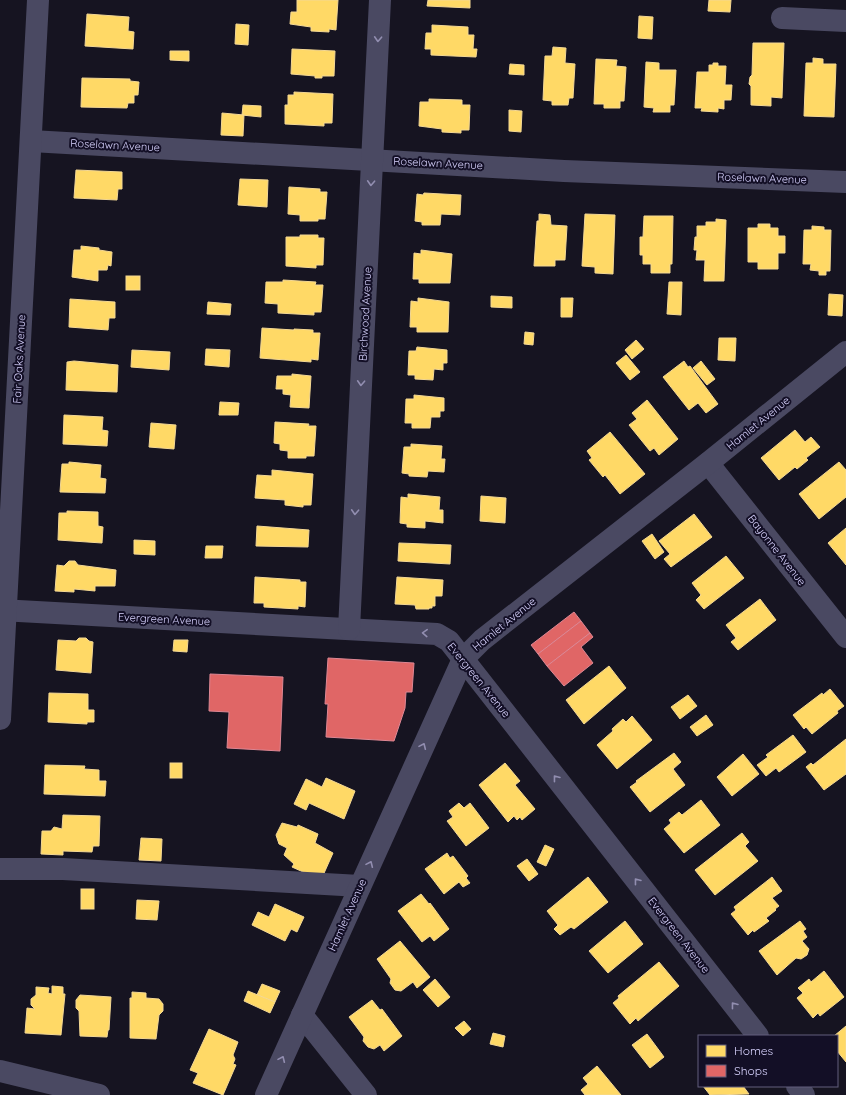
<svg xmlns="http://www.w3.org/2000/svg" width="846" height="1095" viewBox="0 0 846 1095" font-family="Quicksand,sans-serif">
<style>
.homes{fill:#ffd966;stroke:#f4d894}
.shops{fill:#e06666;stroke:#de8794}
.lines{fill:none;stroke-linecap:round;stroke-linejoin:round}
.minor{stroke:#4a4962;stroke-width:22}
.oneway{stroke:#928eb0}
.labels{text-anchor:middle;stroke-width:4;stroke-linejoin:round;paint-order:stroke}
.street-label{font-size:11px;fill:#d9d4ff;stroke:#130f26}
</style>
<rect width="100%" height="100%" fill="#161421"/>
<!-- homes -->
<g class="homes">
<path d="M297,0H338L336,30L329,29V32L311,31V27L290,24L291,12H297Z"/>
<path d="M428,0H470V8L427,6Z"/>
<path d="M709,0H731L730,12L708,11Z"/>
<path d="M87,14L129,17L128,31L134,32L133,49L85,46Z"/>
<path d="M639,16L653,17L652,39L638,38Z"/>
<path d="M236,24L249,25L248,45L235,44Z"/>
<path d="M432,25L468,27V35H474L473,49H477L476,57L431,55V49H425L426,33H432Z"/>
<path d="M753,43H784L782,98L771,97V106L751,105V86L749,84L750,77L752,75Z"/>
<path d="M553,47L566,48L565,63L575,64L573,98H569L568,105H552V101L543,100L545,56H552Z"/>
<path d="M292,49L335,51L334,76H322V78H315V76L291,74Z"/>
<path d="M170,51H189V61L170,60Z"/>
<path d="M813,58L823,59V64H836L834,117L804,116L806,63H813Z"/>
<path d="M596,59L617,60L616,66L626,67L624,101H620V108H604V104H594Z"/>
<path d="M646,62L659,63V70H676L674,105H670V112H653L654,108L644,107Z"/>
<path d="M713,63H718V66H726L725,85H732L731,100H724V109L718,108V112L701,111L702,108H695L697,72H709V65H713Z"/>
<path d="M510,64L524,65V75L509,74Z"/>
<path d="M82,78L130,79V81L139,82L138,95H134V103H128L127,108L81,107Z"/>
<path d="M294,92L333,94L332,123H324V126L285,124V105H288V95H294Z"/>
<path d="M429,99L462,100V105H470L469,130H461V133L442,132V129L419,126L420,102H429Z"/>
<path d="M243,105L261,106V117L242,115Z"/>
<path d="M509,110L522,111L521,132L509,131Z"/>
<path d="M222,113L244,115L243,136L221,135Z"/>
<path d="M76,170L122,172V189H118L117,200L74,198Z"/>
<path d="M240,179L268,180L267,207L238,205Z"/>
<path d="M289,187L320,189V192H327L325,219H318V221H300V215L288,214Z"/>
<path d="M424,193L461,195L460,215L441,214L440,225H422V222L415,221L417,194L423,195Z"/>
<path d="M539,214L550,215L551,225L567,226L565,260H555V266H534L537,221H539Z"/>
<path d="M585,214L615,215L613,274L595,273V267L582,266Z"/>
<path d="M644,216H673L672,264H670V273H651V264H643V255H640V237H643Z"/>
<path d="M716,219L726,220L724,281H704L705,260H696L697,250H694L695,237H697V226H706V222H716Z"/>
<path d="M758,224H770V228H778V236H785V253H778V269H758V262H748V228H758Z"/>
<path d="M812,226L824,227V230H831L830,271H826V275H819V271L810,270L811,264H803L804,230H812Z"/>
<path d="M300,235H318V238H324L323,265H316V268L286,266V237H300Z"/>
<path d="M81,246L99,248V250L112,252L111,266L108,265L107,270H98V281L72,277L74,250H81Z"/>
<path d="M421,250L452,254L450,283H419V279H413L414,253L421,254Z"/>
<rect x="126" y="276" width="14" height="14"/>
<path d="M283,280L316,282L315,285H323L321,312H314V315L278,313V304L265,303L266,282H283Z"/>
<path d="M669,282H682L681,315L667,314Z"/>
<path d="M829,294L843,295L842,316L828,315Z"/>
<path d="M491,296L512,297V308L491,307Z"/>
<path d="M418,298L449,302L448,332H417V327H410L411,301L418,302Z"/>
<path d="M561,298H573L572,317H561Z"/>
<path d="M70,299L115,302V318H109L108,330L69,327Z"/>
<path d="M208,302L231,304L230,315L207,314Z"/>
<path d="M262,328L294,330V329L313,330V333H320L318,360L311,359V362L260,358Z"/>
<path d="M525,332L534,333L533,345L524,344Z"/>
<path d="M719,338H736L735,361L718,360Z"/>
<path d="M636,340L644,349L632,359L625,350Z"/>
<path d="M417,347L447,350V363H443V370L434,369L433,380L415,379V375H408L409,351H416Z"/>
<path d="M206,349L230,350L229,367L205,365Z"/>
<path d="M132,350L170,352L169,370L131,367Z"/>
<path d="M626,355L640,372L630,380L616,363Z"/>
<path d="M74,361L118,365L117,392L66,390L67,362Z"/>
<path d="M684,361L688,367L690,366L718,404L706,413L698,403L689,410L663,377Z"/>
<path d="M701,361L715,379L707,385L693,368Z"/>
<path d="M292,374L311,376L309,408L290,407L291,395L283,394V389H276L277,376H292Z"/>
<path d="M414,395L444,398V411H440V417H431L430,428H412V423H405L406,399H414Z"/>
<path d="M647,400L678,439L659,455L654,448L650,451L629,425L637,419L632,413Z"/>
<path d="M220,402L239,403L238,415H219Z"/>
<path d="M64,415L103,417L102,430L108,431L107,446L63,444Z"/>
<path d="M275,422L309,424L308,426H316L314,456H306V458H288V451L280,450V444L274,443Z"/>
<path d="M151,423L176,425L174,449L149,447Z"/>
<path d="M795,430L805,442L811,437L820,447L806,458L808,460L797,469L795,467L779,480L761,458Z"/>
<path d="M610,432L645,474L620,494L605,475L603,477L589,460L592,458L587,451Z"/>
<path d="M411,444L442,446L441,459H445L444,472L428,471L427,477L409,476V474L402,473L404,447H411Z"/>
<path d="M69,462L101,465L100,478L106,479L105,493L60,492L62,464H69Z"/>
<path d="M839,462L846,470V497L819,519L799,494Z"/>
<path d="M272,470L313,474L311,505H303V507L285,505V500L255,498L257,475L272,476Z"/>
<path d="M408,494L440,497L439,510H443V523L425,521V528L407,527V524L400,523L401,497L408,498Z"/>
<path d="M481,496L506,498L505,523L480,521Z"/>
<path d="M67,511L98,512V526L103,527L102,543L58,540L59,513H67Z"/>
<path d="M694,514L712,537L671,567L664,559L670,554L659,541Z"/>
<path d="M257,526L309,530L308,547L256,546Z"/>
<path d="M846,528V565L828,543Z"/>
<path d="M652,534L664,552L655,559L642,541Z"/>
<path d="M134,540L155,541V555L134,554Z"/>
<path d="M399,543L451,545L450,564L398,561Z"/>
<path d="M206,546H223L222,558H205Z"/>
<path d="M726,556L744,578L704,609L696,600L701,595L692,583Z"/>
<path d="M69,561H75L78,565L116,570L115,586H95V591L74,589V592L55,591L57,565L64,566Z"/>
<path d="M255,577L300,580V582H306L305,607L298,606V609L264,607V603H254Z"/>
<path d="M397,577L443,580L442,596H435V606H432V608H429V609H416L415,605L395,604Z"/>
<path d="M760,599L776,620L738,650L731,642L736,638L726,625Z"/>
<path d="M79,638H86L89,641L93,642L91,673L56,670L58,640L76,641Z"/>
<path d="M174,640H188L187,652L173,651Z"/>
<path d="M609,666L626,688L584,724L566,700Z"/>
<path d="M830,689L844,706L837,711L838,713L812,734L806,727L804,729L793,715L822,693L823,695Z"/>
<path d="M49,693L88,694V710H94V722H87V724L48,722Z"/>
<path d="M688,695L697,706L680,719L671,707Z"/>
<path d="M706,715L713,725L697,736L690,727Z"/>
<path d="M632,716L652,740L617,769L597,745L613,731L612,729L623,719L626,722Z"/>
<path d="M793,735L806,752L779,772L776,768L766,776L757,765L768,757L766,755Z"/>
<path d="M846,739V774L824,790L806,767L811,763L813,765Z"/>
<path d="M674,753L681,762L673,769L685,785L650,812L630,787L637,782L636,781Z"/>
<path d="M743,754L759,774L732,796L717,777Z"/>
<rect x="170" y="763" width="12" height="15"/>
<path d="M505,763L520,781L515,785L535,809L522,820L520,817L517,820L514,816L508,822L479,785Z"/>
<path d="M45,765L85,766L84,769L99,770V781H106L105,796L44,794Z"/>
<path d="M326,778L355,791L344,819L309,803L306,810L294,804L306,779L322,787Z"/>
<path d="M701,800L720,825L684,853L664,829L671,823L669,820L679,812L682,815Z"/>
<path d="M459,803L464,808L470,803L489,828L466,846L447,821L453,817L449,811Z"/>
<path d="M63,815L100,816L99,846H93L92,852L63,851V855L41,854L42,831H51L54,827L62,829Z"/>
<path d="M282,823L297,827L298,825L318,834L315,843L333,853L321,880L292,867L294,864L284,855L287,848L279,844L276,835Z"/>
<path d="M742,833L749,842L745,846L758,861L715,895L695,870Z"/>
<path d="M141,838L162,839L161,861L139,860Z"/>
<path d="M545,845L554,849L546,866L537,862Z"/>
<path d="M447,853L450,858L453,856L468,876L466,878L470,883L463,887L459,882L444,894L425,869Z"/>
<path d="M527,859L538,874L529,881L517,866Z"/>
<path d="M588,877L608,902L574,929L571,927L560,935L554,929L558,925L547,911Z"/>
<path d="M772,877L782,891L772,898L779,906L775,909L776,910L766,918L769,921L754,932L753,930L748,935L731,914L736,910L734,907Z"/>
<rect x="81" y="889" width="13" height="20"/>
<path d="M421,894L429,904L430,903L449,929L434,941L430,936L422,942L398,911Z"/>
<path d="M137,900L159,901L157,920L136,919Z"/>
<path d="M275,904L304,917L297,932L291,929L285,941L252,925L258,912L269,917Z"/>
<path d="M625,921L643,944L608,973L589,951Z"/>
<path d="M800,921L806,929L803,931L807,937L802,941L809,949L807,955L801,959L796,958L777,975L759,951Z"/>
<path d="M400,941L430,977L417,988L413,982L401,991L395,990L390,983L391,979L377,959Z"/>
<path d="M659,962L679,986L638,1021L636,1018L630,1024L613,1003L619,998L618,996Z"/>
<path d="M824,971L844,997L820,1016L818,1013L813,1018L797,998L803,993L798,988L809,979L811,982Z"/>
<path d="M435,979L450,997L438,1007L423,990Z"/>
<path d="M262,984L280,991L275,1002L257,995Z"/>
<path d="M52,986L63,987V994H65L61,1035L25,1033L27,1008L35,1009L31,1005V999L36,995V987L49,988L48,993L52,994Z"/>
<path d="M248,991L275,1002L270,1013L244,1001Z"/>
<path d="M132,992L146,993V998L159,999L163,1004V1011L159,1015L156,1039L130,1038V998H132Z"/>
<path d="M80,995L111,997L109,1030H108L107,1037L80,1036L79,1011L76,1008V1000Z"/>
<path d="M372,1000L380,1010L382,1009L402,1036L384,1051L380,1045L374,1049L368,1047L363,1041L364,1037L349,1017Z"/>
<path d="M464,1021L471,1029L463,1036L455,1028Z"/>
<path d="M846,1026V1062L837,1051V1036H834Z"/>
<path d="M209,1029L238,1042L233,1055L235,1059L233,1064L236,1065L223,1095L193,1083L198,1073L190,1070Z"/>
<path d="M493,1033L505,1036L503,1047L490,1044Z"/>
<path d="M647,1034L664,1057L650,1068L632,1045Z"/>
<path d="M597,1066L621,1095H585L581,1090L588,1084L583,1078Z"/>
<path d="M703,1086H743L749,1094L710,1095Z"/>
</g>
<!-- shops -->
<g class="shops">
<path d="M574,612L581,621L538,654L531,645Z"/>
<path d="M581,621L590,633L547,666L538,654Z"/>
<path d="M590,633L593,637L581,647L593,663L564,686L547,666Z"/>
<path d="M328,658L414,663L412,692H406L405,708L394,741L326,737L328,704H325Z"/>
<path d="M210,674L283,677L280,751L227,748L229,712L209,711Z"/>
</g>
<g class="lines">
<!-- minor -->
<g class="minor">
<path d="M782,18L846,21"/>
<path d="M31,141L564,171L846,182"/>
<path d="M708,463L846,637"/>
<path d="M0,610L437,634L449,641L758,1036"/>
<path d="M349,629L380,0"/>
<path d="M0,719L38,0"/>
<path d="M0,869H63L360,886"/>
<path d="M302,1015L366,1095"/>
<path d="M0,1071L99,1095"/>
<path d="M797,1086L804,1095"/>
<path d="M266,1095L463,659L482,640L708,463L846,352"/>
</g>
</g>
<!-- one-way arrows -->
<defs><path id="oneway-chevron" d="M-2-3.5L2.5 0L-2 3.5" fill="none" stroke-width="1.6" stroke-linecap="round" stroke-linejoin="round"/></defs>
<g class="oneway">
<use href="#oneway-chevron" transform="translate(378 39) rotate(93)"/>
<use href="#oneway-chevron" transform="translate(371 183) rotate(93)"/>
<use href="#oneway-chevron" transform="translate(361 383) rotate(93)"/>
<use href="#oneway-chevron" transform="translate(355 512) rotate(93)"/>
<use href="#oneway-chevron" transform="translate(425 633) rotate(-177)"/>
<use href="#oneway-chevron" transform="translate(423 746) rotate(-66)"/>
<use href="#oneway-chevron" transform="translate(556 778) rotate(-128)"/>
<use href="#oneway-chevron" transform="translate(370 864) rotate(-66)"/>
<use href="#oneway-chevron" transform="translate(637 881) rotate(-128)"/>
<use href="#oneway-chevron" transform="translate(734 1005) rotate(-128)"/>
<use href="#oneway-chevron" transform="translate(282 1059) rotate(-66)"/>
</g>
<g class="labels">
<!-- street labels -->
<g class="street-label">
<text transform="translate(115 145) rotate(3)" y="4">Roselawn Avenue</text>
<text transform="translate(438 163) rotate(3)" y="4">Roselawn Avenue</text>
<text transform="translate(762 178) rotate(2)" y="4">Roselawn Avenue</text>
<text transform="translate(365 314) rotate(-87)" y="4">Birchwood Avenue</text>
<text transform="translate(19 359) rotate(-87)" y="4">Fair Oaks Avenue</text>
<text transform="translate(758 423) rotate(-39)" y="4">Hamlet Avenue</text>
<text transform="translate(777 550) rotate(52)" y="4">Bayonne Avenue</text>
<text transform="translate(164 619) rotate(3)" y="4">Evergreen Avenue</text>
<text transform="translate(504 624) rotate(-39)" y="4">Hamlet Avenue</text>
<text transform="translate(479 680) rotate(51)" y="4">Evergreen Avenue</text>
<text transform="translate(347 915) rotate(-66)" y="4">Hamlet Avenue</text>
<text transform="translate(679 935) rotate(52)" y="4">Evergreen Avenue</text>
</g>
</g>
<!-- legend -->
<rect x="698" y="1035" width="140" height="52" fill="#130f26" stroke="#625e7d"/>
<rect x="706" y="1045" width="20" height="12" fill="#ffd966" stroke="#625e7d"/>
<text x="734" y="1055" font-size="12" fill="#d9d4ff">Homes</text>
<rect x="706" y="1065" width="20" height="12" fill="#e06666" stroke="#625e7d"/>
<text x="734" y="1075" font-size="12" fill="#d9d4ff">Shops</text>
</svg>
